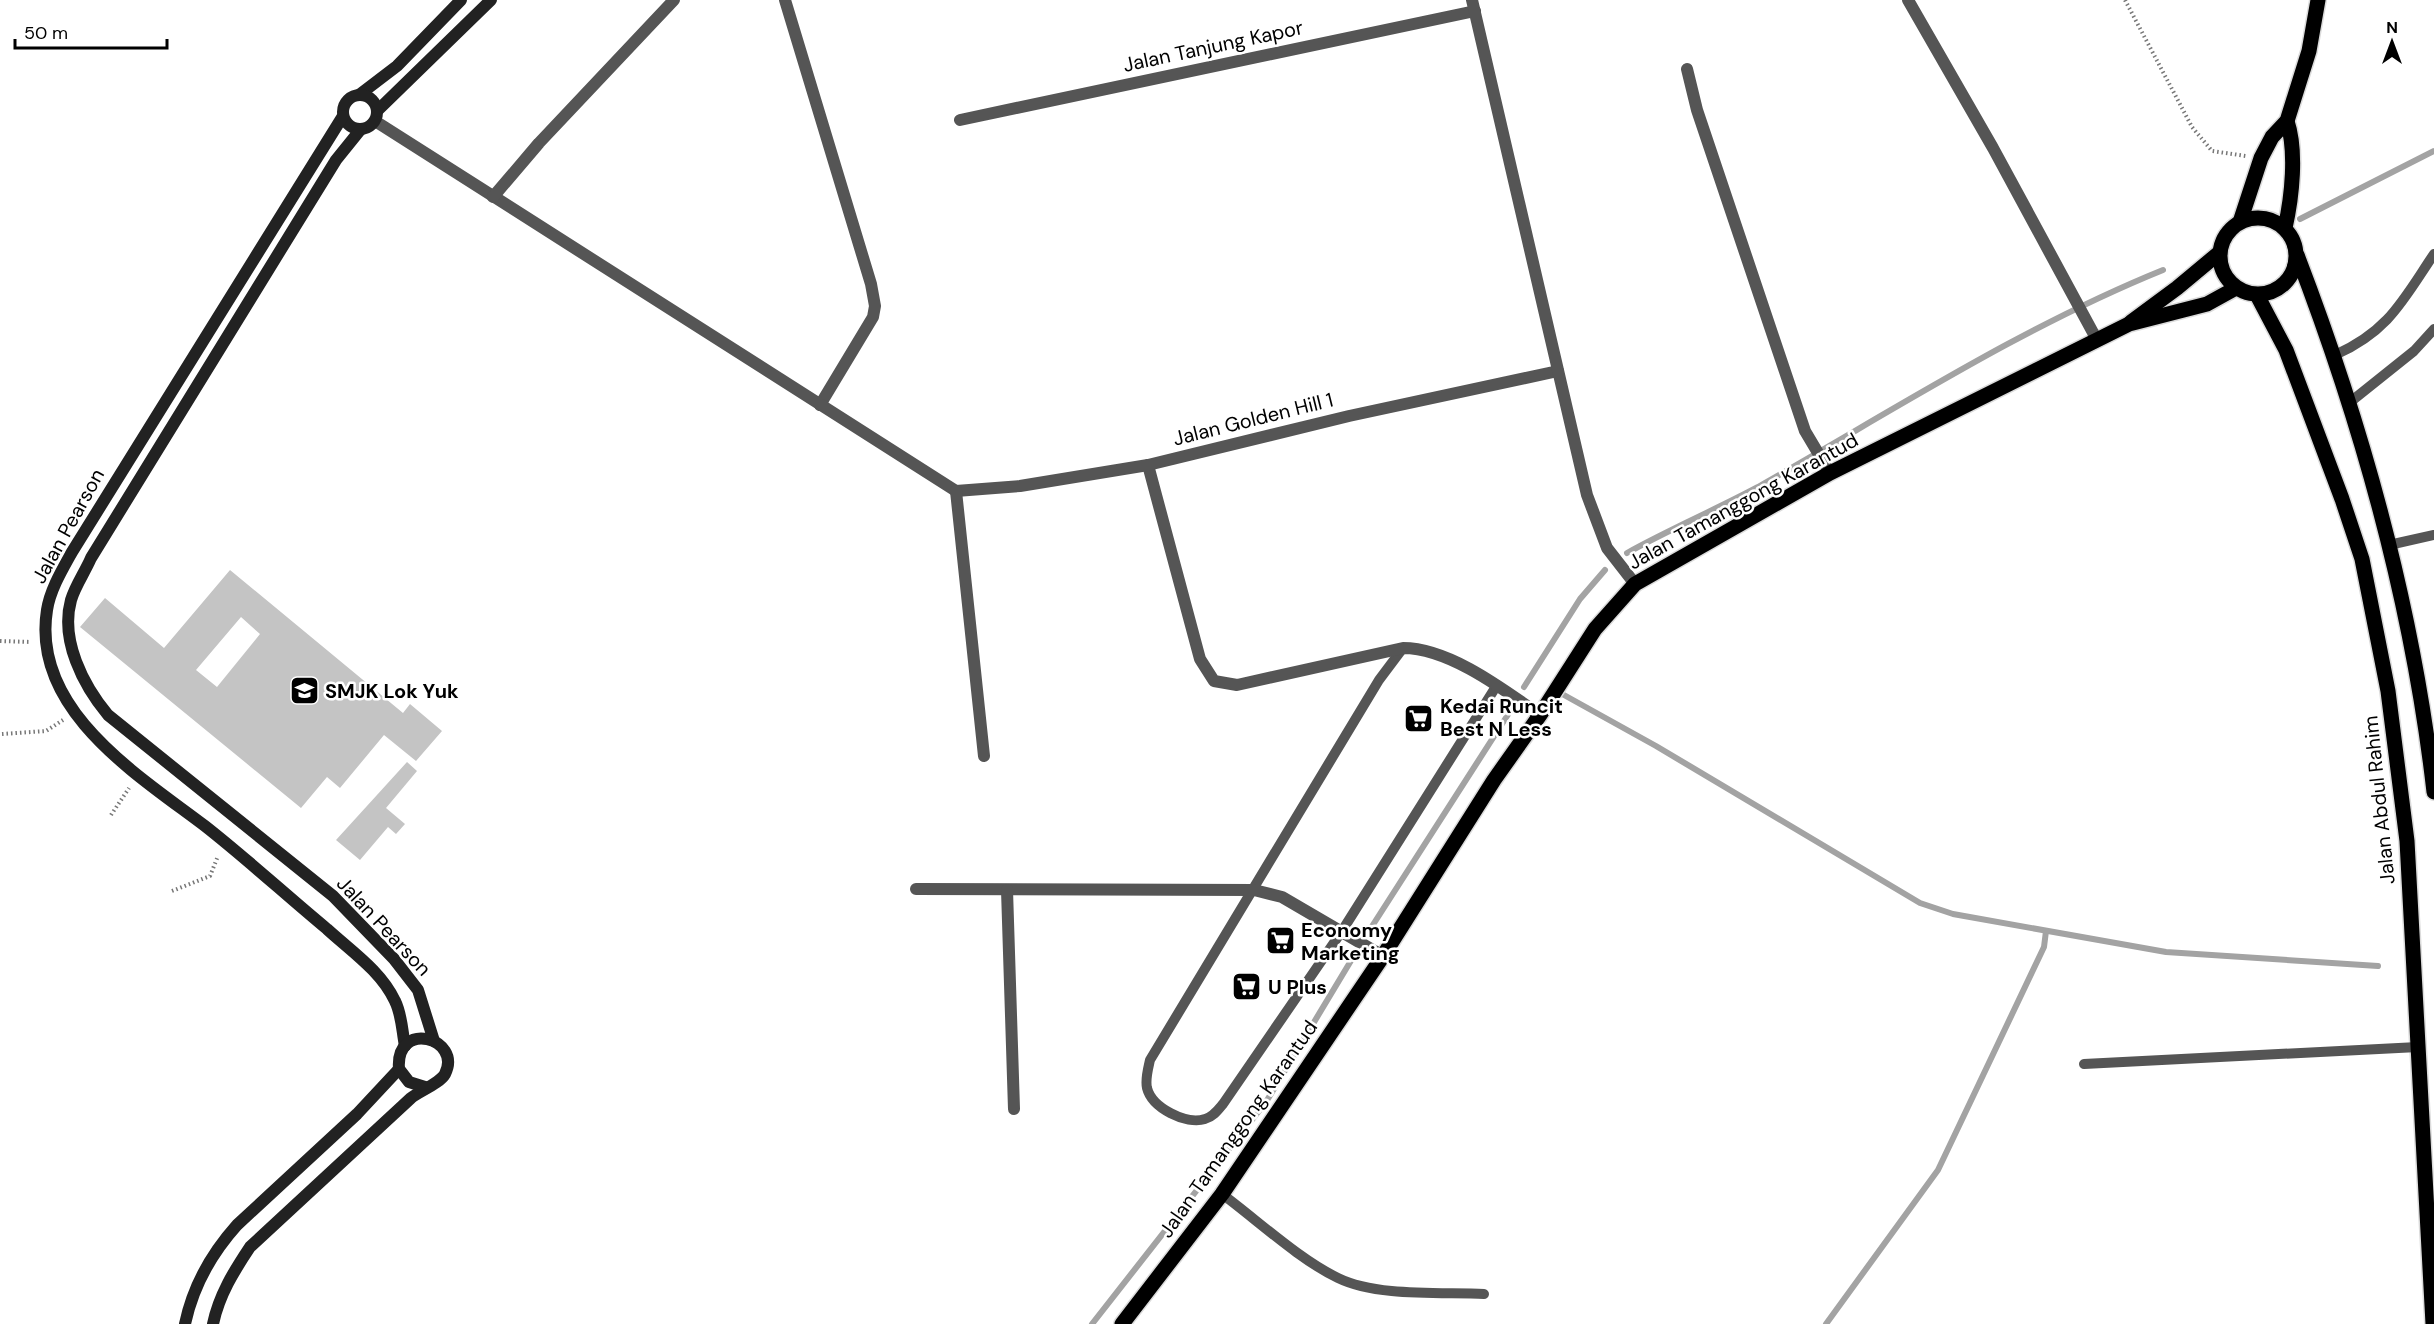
<svg xmlns="http://www.w3.org/2000/svg" width="2434" height="1324" viewBox="0 0 2434 1324" font-family="'DM Sans',sans-serif">
<style>
.lines{fill:none;stroke-linecap:round;stroke-linejoin:round}
.stream{stroke:#a3a3a3;stroke-width:6}
.building{fill:#c4c4c4;fill-rule:evenodd}
.primary-casing{stroke:#dbdbdb;stroke-width:18}
.path{stroke:#777;stroke-width:4;stroke-dasharray:1.5 3;stroke-linecap:butt}
.service{stroke:#555;stroke-width:10}
.minor{stroke:#555;stroke-width:12}
.tertiary{stroke:#555;stroke-width:12}
.secondary{stroke:#222;stroke-width:12}
.primary{stroke:#000;stroke-width:15}
.labels{text-anchor:middle;stroke-width:5;stroke-linejoin:round;paint-order:stroke}
.street-label{font-size:20px;fill:#000;stroke:#fff}
.poi-label{font-size:20px;font-weight:bold;fill:#000;stroke:#fff;text-anchor:start}
</style>
<rect width="100%" height="100%" fill="#fff"/>
<g class="lines">
<!-- stream -->
<g class="stream">
<path d="M2300,219L2434,151"/>
<path d="M1627,553C1670,529 1715,510 1758,487C1891,412 2020,328 2163,270"/>
<path d="M1524,687L1580,599L1605,570"/>
<path d="M1564,695L1656,746L1920,903L1953,914L2166,952L2378,966"/>
<path d="M1369,931L1509,713"/>
<path d="M1092,1324L1266,1102L1355,954"/>
<path d="M1826,1324L1938,1170L2044,947L2046,931"/>
</g>
</g>
<!-- building -->
<g class="building">
<path d="M230,570L403,713L410,704L442,731L416,761L384,735L340,788L327,777L301,808L80,627L105,598L164,648ZM241,617L260,634L217,687L196,670Z"/>
<path d="M407,762L417,771L386,808L405,824L396,834L388,827L360,860L336,840Z"/>
</g>
<g class="lines">
<defs>
<g id="primary">
<circle cx="2258" cy="256" r="38"/>
<path d="M2240,222L2261,158L2272,137L2287,121L2309,51L2318,0"/>
<path d="M2285,228C2292,197 2297,151 2287,121"/>
<path d="M2297,255C2363,427 2413,608 2434,792"/>
<path d="M2257,295L2286,350L2342,499L2362,559L2388,691L2407,841L2433,1324"/>
<path d="M2131,322L2177,288L2219,253"/>
<path d="M1122,1324L1222,1194L1383,956L1494,780L1540,715L1595,629L1635,584L1830,473L2129,324L2207,304L2236,288"/>
</g>
</defs>
<!-- primary casing -->
<use href="#primary" class="primary-casing"/>
<!-- path -->
<g class="path">
<path d="M2125,0L2192,127L2212,151L2246,156"/>
<path d="M0,641L31,642"/>
<path d="M2,734L46,731L63,720"/>
<path d="M111,815L129,788"/>
<path d="M172,891L210,876L218,856"/>
</g>
<!-- service -->
<g class="service">
<path d="M2335,355C2389,331 2403,300 2434,254"/>
<path d="M2349,403L2414,351L2434,329"/>
<path d="M2389,545L2434,535"/>
<path d="M1403,648L1379,680L1150,1060C1148,1069 1145,1079 1147,1088C1152,1108 1186,1125 1205,1119C1213,1117 1218,1110 1223,1104L1342,931L1497,685"/>
<path d="M2084,1064L2418,1047"/>
<path d="M1222,1194C1257,1220 1300,1260 1338,1278C1377,1297 1441,1292 1484,1294"/>
</g>
<!-- minor -->
<g class="minor">
<path d="M785,0L871,284L875,306L873,317L820,405"/>
<path d="M1908,0L1993,148L2097,340"/>
<path d="M1687,69L1697,110L1805,431L1830,473"/>
<path d="M960,120L1475,11"/>
<path d="M375,121L956,491"/>
<path d="M493,197L539,143L674,0"/>
<path d="M1148,465L1200,659L1214,681L1237,685L1403,648C1449,648 1503,689 1540,715"/>
<path d="M956,491L1020,486L1148,465L1349,416L1558,371"/>
<path d="M956,491L984,756"/>
<path d="M916,889L1254,890L1282,897L1383,956"/>
<path d="M1007,890L1014,1109"/>
</g>
<!-- tertiary -->
<path class="tertiary" d="M1472,0L1587,495L1607,548L1635,584"/>
<!-- secondary -->
<g class="secondary">
<path d="M359,95L397,66L461,0"/>
<circle cx="360" cy="112" r="17"/>
<path d="M377,111L491,0"/>
<path d="M343,116L72,552C62,570 50,590 47,610C31,710 138,775 205,826C247,859 286,895 327,929C351,951 381,971 395,1001C402,1015 402,1031 405,1046"/>
<path d="M361,129L336,160L91,558C85,572 75,586 71,600C60,640 83,685 108,715L333,896L394,959L418,990L434,1041"/>
<path d="M185,1324C193,1286 211,1254 237,1225L357,1114L399,1069"/>
<path d="M213,1324C219,1295 234,1271 250,1247L411,1098C420,1091 440,1083 445,1074C463,1038 395,1019 399,1069L409,1082L425,1087"/>
</g>
<!-- primary -->
<use href="#primary" class="primary"/>
</g>
<!-- icons -->
<defs>
<symbol id="school-square" viewBox="-11 -11 22 22"><rect x="-9" y="-9" width="18" height="18" rx="4" fill="#000" stroke="#fff"/><path d="M0-5L7-2L0 1L-7-2ZM-4 1L0 2.5L4 1V4Q0 6-4 4Z" fill="#fff"/></symbol>
<symbol id="supermarket-square" viewBox="-11 -11 22 22"><rect x="-9" y="-9" width="18" height="18" rx="4" fill="#000" stroke="#fff"/><path d="M-6-5.5h2.5l.6 2H6L4.5 2H-2.5L-4.4-4H-6ZM-1.5 3.2a1.3 1.3 0 1 0 .1 0ZM3 3.2a1.3 1.3 0 1 0 .1 0Z" fill="#fff"/></symbol>
</defs>
<g fill-rule="evenodd">
<use href="#school-square" x="288" y="674" width="33" height="33"/>
<use href="#supermarket-square" x="1402" y="702" width="33" height="33"/>
<use href="#supermarket-square" x="1264" y="924" width="33" height="33"/>
<use href="#supermarket-square" x="1230" y="970" width="33" height="33"/>
</g>
<g class="labels">
<!-- street labels -->
<g class="street-label">
<text transform="translate(1213 46) rotate(-12)" y="7">Jalan Tanjung Kapor</text>
<text transform="translate(1253 419) rotate(-14)" y="7">Jalan Golden Hill 1</text>
<text transform="translate(1743 501) rotate(-29)" y="7">Jalan Tamanggong Karantud</text>
<text transform="translate(68 526) rotate(-61)" y="7">Jalan Pearson</text>
<text transform="translate(2379 800) rotate(-96)" y="7">Jalan Abdul Rahim</text>
<text transform="translate(384 926) rotate(47)" y="7">Jalan Pearson</text>
<text transform="translate(1238 1129) rotate(-55)" y="7">Jalan Tamanggong Karantud</text>
</g>
<!-- poi labels -->
<g class="poi-label">
<text x="325" y="698">SMJK Lok Yuk</text>
<text x="1440" y="713">Kedai Runcit<tspan x="1440" dy="23">Best N Less</tspan></text>
<text x="1301" y="937">Economy<tspan x="1301" dy="23">Marketing</tspan></text>
<text x="1268" y="994">U Plus</text>
</g>
</g>
<!-- north arrow -->
<g transform="translate(2392 42)" stroke="#ffffff" stroke-width="4.5" paint-order="stroke">
<path d="M0-4.5L10 22L0 15L-10 22Z" fill="#000000"/>
<text y="-9" font-size="16" font-weight="bold" text-anchor="middle" fill="#000000">N</text>
</g>
<!-- scale -->
<path d="M15 39v9h152v-9" fill="none" stroke="#000000" stroke-width="3"/>
<text x="24" y="39" font-size="18" fill="#000000" stroke="#ffffff" stroke-width="4.5" paint-order="stroke">50 m</text>
</svg>
